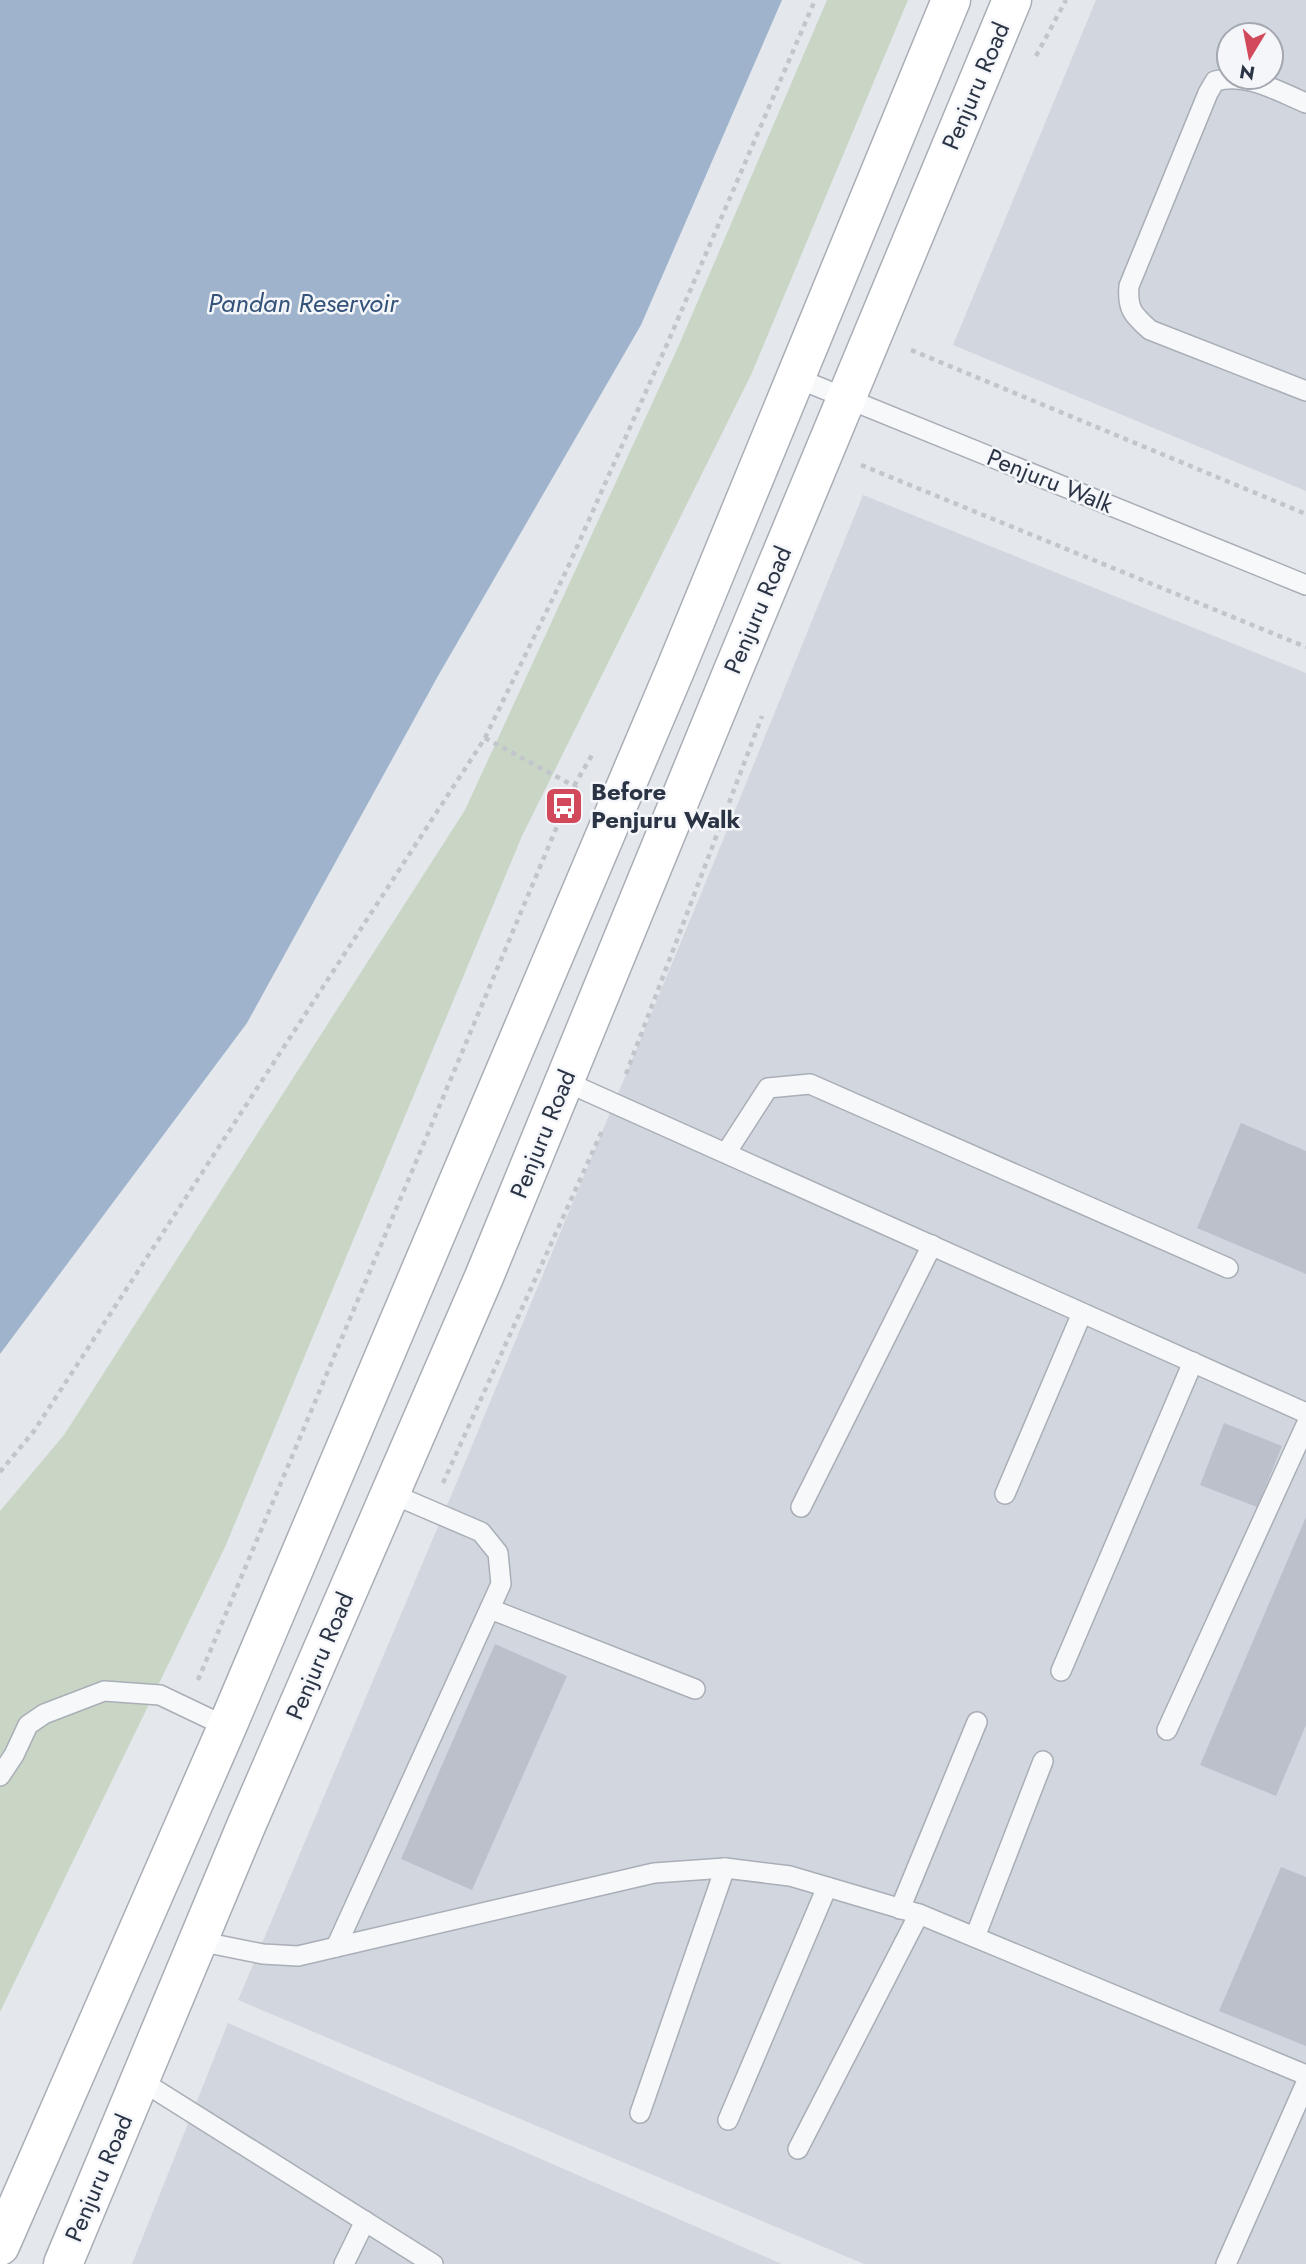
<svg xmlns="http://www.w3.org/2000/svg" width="1306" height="2264" viewBox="0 0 1306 2264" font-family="Jost,sans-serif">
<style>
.built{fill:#d2d6de;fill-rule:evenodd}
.green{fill:#c9d6c5}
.water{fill:#9fb4cc}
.building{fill:#bbc0ca}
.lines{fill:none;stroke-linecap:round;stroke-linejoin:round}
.service-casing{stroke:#a9aeb7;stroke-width:22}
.secondary-casing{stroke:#a9aeb7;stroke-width:41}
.path{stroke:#c2c5cb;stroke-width:4.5;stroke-dasharray:5 5;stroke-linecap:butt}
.service{stroke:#f7f8fa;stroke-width:19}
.secondary{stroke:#fff;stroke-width:38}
.labels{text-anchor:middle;stroke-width:5;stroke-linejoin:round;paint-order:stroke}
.street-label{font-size:24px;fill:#2b3445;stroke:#f4f6f9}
.poi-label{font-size:24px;font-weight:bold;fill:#2b3445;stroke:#f4f6f9;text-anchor:start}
.water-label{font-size:26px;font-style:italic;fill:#34527a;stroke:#f4f6f9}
</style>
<rect width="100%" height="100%" fill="#e4e7ec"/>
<!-- built -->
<g class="built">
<path d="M1096,0H1306V491L953,345ZM1229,35H1271V77H1229Z"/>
<path d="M863,495L1306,673V2264H864L238,2000L456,1484L710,872Z"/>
<path d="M228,2023L782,2264H132Z"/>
</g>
<!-- green -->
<path class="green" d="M827,0H908L751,375L522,836L225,1547L0,2012V1511L64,1435L465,810L679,345Z"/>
<!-- water -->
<path class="water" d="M0,0H782L641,325L438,676L247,1023L0,1354Z"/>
<!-- building -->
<g class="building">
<path d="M1241,1123L1306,1151V1274L1197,1228Z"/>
<path d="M1224,1423L1282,1446L1257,1507L1200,1485Z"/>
<path d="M1306,1517V1725L1276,1796L1200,1765Z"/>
<path d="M495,1644L567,1676L472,1890L401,1859Z"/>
<path d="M1281,1867L1306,1877V2046L1219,2011Z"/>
</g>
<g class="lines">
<defs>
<g id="service">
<path d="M1306,103C1277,91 1247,72 1215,81L1208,93L1129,286C1127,309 1133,315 1150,330L1306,391"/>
<path d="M794,377L1306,585"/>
<path d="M564,1081L1306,1413"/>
<path d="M726,1153L768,1088L810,1084L1228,1268"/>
<path d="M1005,1494L1082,1313"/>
<path d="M801,1507L932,1245"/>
<path d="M490,1609L695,1689"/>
<path d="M1061,1671L1193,1362"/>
<path d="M1167,1730L1306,1425"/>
<path d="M0,1776L14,1755L28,1725L44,1714L104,1691L160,1695L227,1727"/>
<path d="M900,1909L977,1722"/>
<path d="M975,1937L1043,1761"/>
<path d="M198,1941L263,1954L298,1956L654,1873L725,1868L790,1876L919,1914L1306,2075"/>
<path d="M336,1947L501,1584L498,1553L481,1532L390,1493"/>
<path d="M140,2080L433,2264"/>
<path d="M640,2113L725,1868"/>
<path d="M728,2120L827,1887"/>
<path d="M798,2149L919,1914"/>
<path d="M344,2264L365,2221"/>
<path d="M1226,2264L1306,2083"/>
</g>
<g id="secondary">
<path d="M0,2246L227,1727L676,668L951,0"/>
<path d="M63,2264L246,1826L484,1277L732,673L1012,0"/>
</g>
</defs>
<!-- service casing -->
<use href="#service" class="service-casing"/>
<!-- secondary casing -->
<use href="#secondary" class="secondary-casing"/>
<!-- path -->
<g class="path">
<path d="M1036,56L1066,0"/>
<path d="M911,350L1306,514"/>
<path d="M861,465L1306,647"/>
<path d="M485,738L574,786L581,792"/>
<path d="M626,1074L762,716"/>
<path d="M0,1472L34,1431L485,738L568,567L668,342L815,0"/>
<path d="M443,1483L602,1131"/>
<path d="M198,1680L574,786L592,755"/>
</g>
<!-- service -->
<use href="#service" class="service"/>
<!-- secondary -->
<use href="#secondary" class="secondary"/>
</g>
<!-- icons -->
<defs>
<symbol id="bus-square" viewBox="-11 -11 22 22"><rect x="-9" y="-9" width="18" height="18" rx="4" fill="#d1495b" stroke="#f4f6f9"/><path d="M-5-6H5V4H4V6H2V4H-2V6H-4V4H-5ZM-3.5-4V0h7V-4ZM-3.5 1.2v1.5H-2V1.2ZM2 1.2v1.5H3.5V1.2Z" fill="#fff"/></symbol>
</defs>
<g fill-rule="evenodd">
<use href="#bus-square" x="542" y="784" width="44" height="44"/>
</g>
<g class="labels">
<!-- street labels -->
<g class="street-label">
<text transform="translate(976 86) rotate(-67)" y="8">Penjuru Road</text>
<text transform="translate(1050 481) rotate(22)" y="8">Penjuru Walk</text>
<text transform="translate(758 610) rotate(-67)" y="8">Penjuru Road</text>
<text transform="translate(543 1134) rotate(-68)" y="8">Penjuru Road</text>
<text transform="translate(320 1656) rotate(-67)" y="8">Penjuru Road</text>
<text transform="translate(99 2178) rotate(-67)" y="8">Penjuru Road</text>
</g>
<!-- poi labels -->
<g class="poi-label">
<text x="591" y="800">Before<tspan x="591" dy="28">Penjuru Walk</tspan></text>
</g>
<!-- water labels -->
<g class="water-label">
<text x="303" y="312">Pandan Reservoir</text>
</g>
</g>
<!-- north arrow -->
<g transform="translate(1250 56) rotate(190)"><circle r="33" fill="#f4f6f9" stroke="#a4a8b1" stroke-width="2"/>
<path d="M0-5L12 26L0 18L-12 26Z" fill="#d1495b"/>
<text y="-10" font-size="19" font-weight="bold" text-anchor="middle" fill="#2b3445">N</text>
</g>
</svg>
